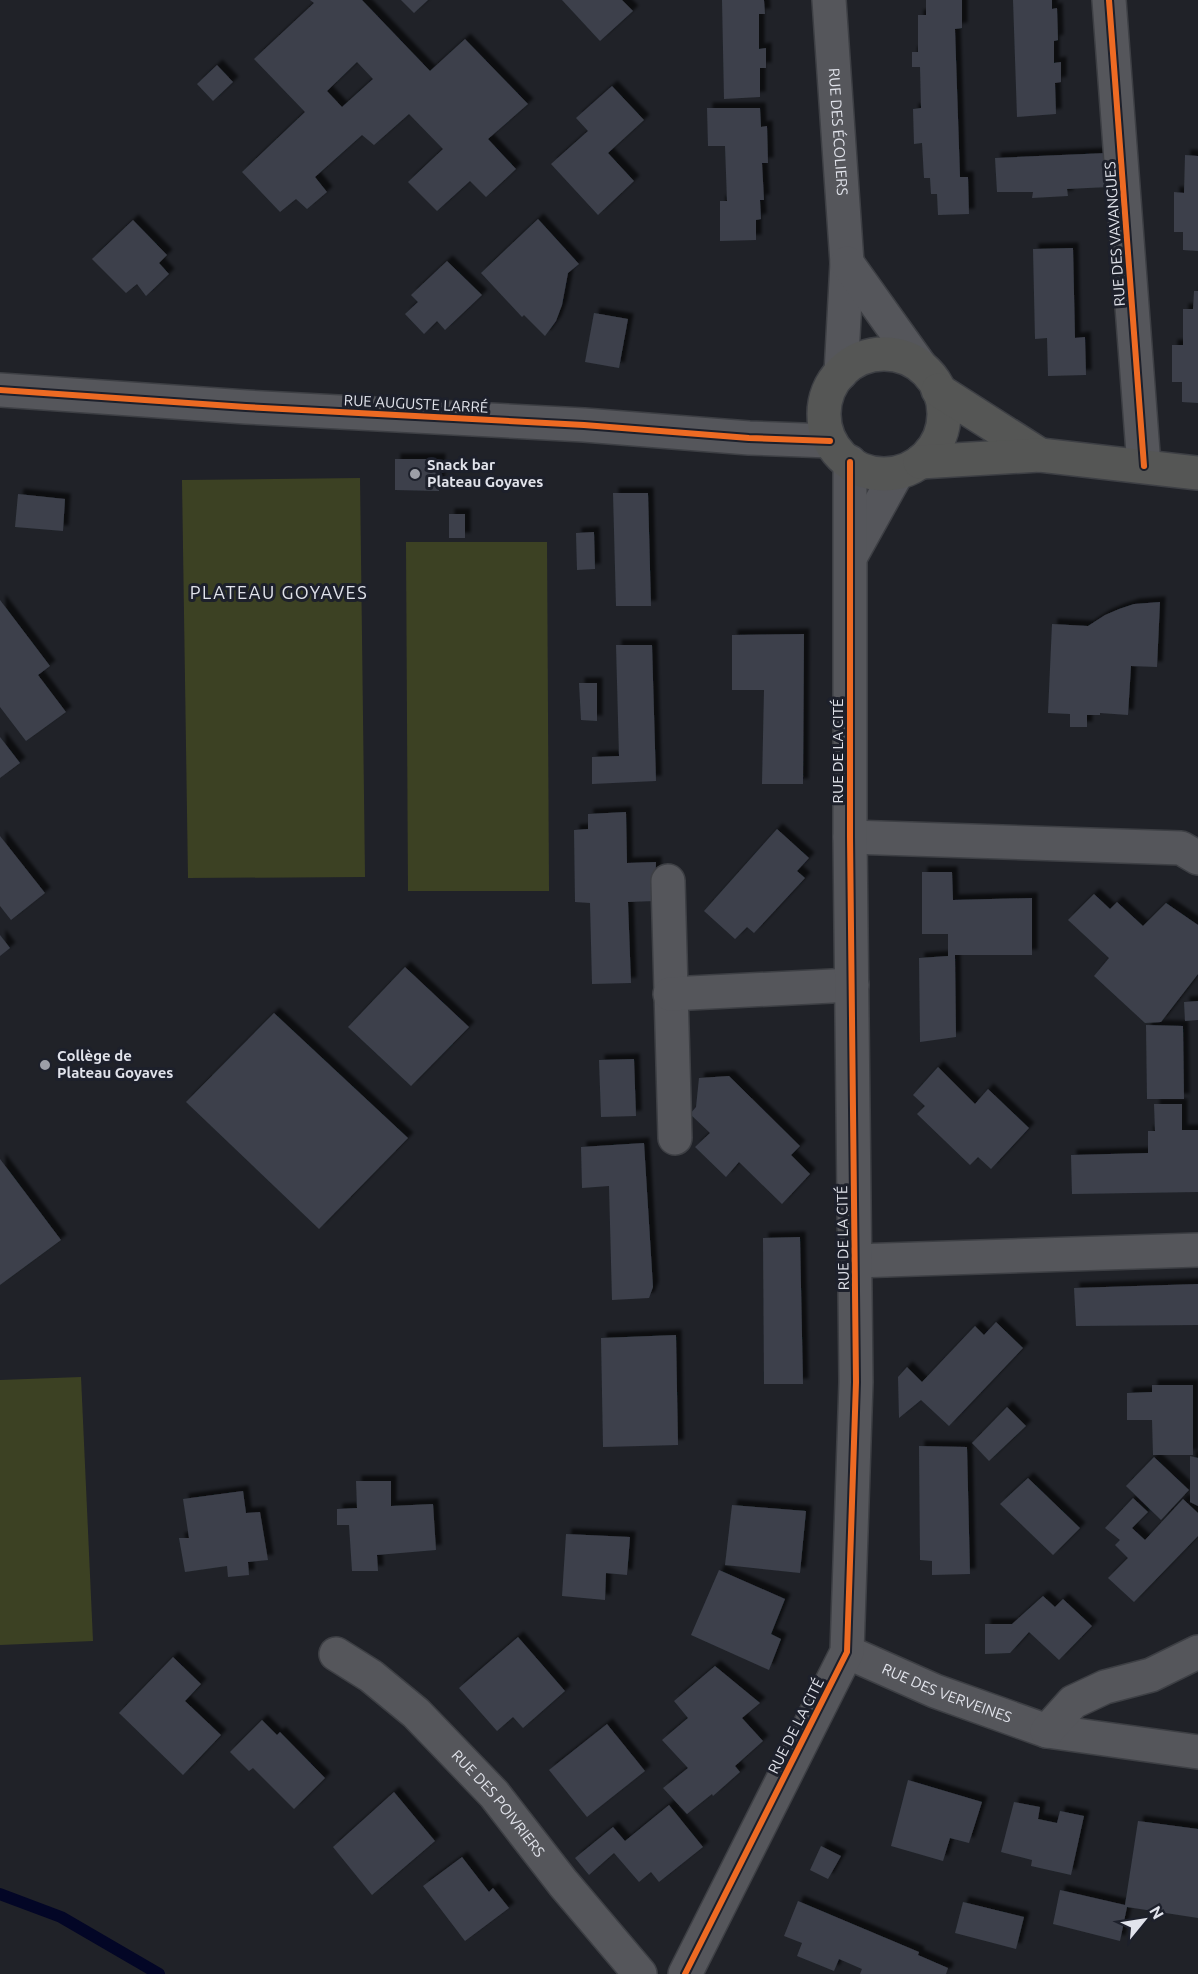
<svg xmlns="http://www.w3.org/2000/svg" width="1198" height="1974" viewBox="0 0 1198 1974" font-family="Ubuntu,sans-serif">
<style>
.green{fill:#3c4123}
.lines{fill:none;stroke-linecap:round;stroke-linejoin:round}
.stream{stroke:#030626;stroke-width:12}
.building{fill:#3c404b;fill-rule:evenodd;filter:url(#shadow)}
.street-casing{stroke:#3d3f44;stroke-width:36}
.secondary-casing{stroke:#3d3f44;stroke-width:36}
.street{stroke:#55565b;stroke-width:33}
.secondary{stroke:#555655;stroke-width:33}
.cycleway-casing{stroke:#1d202b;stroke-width:10}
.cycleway{stroke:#ed6a23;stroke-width:6}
.poi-dot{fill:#9d9fa7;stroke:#1d202b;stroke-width:2}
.labels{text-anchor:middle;stroke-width:6;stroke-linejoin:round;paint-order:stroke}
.street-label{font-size:15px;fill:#e1e3eb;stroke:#1d202b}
.poi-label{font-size:15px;font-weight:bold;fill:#e1e3eb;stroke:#1d202b;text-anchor:start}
.quarter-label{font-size:18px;letter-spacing:1.5px;fill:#e1e3eb;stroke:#1d202b}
</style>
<defs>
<filter id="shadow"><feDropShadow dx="5.5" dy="-5.5" stdDeviation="1.5" flood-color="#0009"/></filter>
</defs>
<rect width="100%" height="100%" fill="#202228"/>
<!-- green -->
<g class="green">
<path d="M360,478L365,877L188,878L182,480Z"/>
<path d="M406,542H547L549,891H408Z"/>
<path d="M81,1377L93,1641L0,1645V1380Z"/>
</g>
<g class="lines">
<!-- stream -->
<path class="stream" d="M0,1894L61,1917L159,1974"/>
</g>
<!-- building -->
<g class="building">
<path d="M310,0H362L430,71L465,39L528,104L488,139L516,169L486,197L470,181L437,211L408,182L443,149L409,114L374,145L362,135L315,177L327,192L307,209L296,199L280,212L242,172L305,112L254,59L314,3ZM357,62L373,79L342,107L327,91Z"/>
<path d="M401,0H428L414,13Z"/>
<path d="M562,0H622L633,11L600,41Z"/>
<path d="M722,0H764L765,14H759V49L766,48V68H760V97L724,99Z"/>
<path d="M926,0H962V28L955,29L960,177H968L969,214L938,215L937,194H931L930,178H924L922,143L914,144L913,109L921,108L920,67H912V52H918V15H926Z"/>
<path d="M1013,0H1052V9L1057,8L1058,40L1054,41V63L1061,62V82L1055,83L1056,114L1017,117Z"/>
<path d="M217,65L233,82L213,101L197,84Z"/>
<path d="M612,86L644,120L608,153L634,181L598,215L551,164L588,131L576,118Z"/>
<path d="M707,108H760L761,127L767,126L768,163H762L764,200H760L761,219L756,220V240L720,241V201H727L725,146H708Z"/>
<path d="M1107,153L1109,187L1067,189L1068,196L1032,198L1033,192H997L995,158Z"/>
<path d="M1185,155L1198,156V251L1183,250V232H1174V192L1184,193Z"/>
<path d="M538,219L579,264L568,273L562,305L556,321L545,336L524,315L522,317L481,273Z"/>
<path d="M133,220L167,255L159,263L169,274L146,296L137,284L126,293L92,259Z"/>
<path d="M1073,248L1075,338L1085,337L1086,375L1048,376L1047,338L1035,339L1033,249Z"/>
<path d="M447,261L482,295L445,330L437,321L424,334L405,314L418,302L411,295Z"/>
<path d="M1194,291H1198V403L1182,402V382H1172V345H1183V309H1193Z"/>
<path d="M594,313L628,319L619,368L585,362Z"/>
<path d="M395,459H440L439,491L395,490Z"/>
<path d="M613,493H648L651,606H616Z"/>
<path d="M18,494L65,499L63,531L15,527Z"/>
<rect x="449" y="514" width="16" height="24"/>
<path d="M594,532L595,569L577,570L576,533Z"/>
<path d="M0,600L50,666L38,675L66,712L26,741L0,707Z"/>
<path d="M1160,602L1157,667L1131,666L1128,715L1100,713V715H1087V727H1070V714L1048,713L1052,624L1088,626L1105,615L1119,609L1134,604Z"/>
<path d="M804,634L803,784H762L764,690H732V635Z"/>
<path d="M616,645H652L656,781L592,784V757L619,756Z"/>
<path d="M579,683H597V721L581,720Z"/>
<path d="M0,737L20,763L0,778Z"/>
<path d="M626,812L627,863L656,862L655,901L628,902L631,983L592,984L590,903L575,902L574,830L588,829V814Z"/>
<path d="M777,829L809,858L797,871L805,878L754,933L747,927L735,939L704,911Z"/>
<path d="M0,836L45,893L11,920L0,906Z"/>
<path d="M922,872H952L953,900L1032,898V955H955L956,1037L920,1042L919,958L948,956V934H922Z"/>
<path d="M1094,894L1110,909L1117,902L1143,926L1166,903L1198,925V974L1161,1022L1145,1023L1094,976L1109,958L1068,920Z"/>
<path d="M0,935L10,948L0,956Z"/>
<path d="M405,967L469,1027L411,1086L348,1027Z"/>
<path d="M1198,1001V1020L1185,1021L1184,1002Z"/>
<path d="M274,1013L408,1138L319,1229L186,1102Z"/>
<path d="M1146,1025L1183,1026L1184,1099H1147Z"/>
<path d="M634,1059L636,1116L601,1117L599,1060Z"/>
<path d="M938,1067L975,1104L988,1089L1029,1128L991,1169L978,1157L970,1165L917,1114L925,1106L913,1095Z"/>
<path d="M729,1076L800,1146L791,1155L810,1174L782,1204L739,1162L726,1177L695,1147L710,1133L690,1114L696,1107L699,1078Z"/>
<path d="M1154,1104H1182V1130H1198V1192L1072,1194L1071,1155L1148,1153V1131H1155Z"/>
<path d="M644,1143L653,1287L649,1298L612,1300L609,1186L582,1188L581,1147Z"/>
<path d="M0,1159L61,1240L0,1285Z"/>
<path d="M800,1237L803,1384H764L763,1238Z"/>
<path d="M1198,1284V1325L1076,1326L1074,1288Z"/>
<path d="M996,1322L1023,1348L949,1426L921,1400L899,1418L898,1377L907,1367L922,1382L975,1326L984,1335Z"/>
<path d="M676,1335L678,1445L603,1447L601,1338Z"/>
<path d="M1152,1385H1193V1455H1153L1152,1420H1127V1393L1152,1392Z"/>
<path d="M1007,1407L1026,1426L989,1461L972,1443Z"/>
<path d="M919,1446L967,1447L970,1574L932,1575V1561L920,1560Z"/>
<path d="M1190,1456L1198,1458V1506L1190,1502Z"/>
<path d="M1154,1457L1189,1490L1161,1520L1126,1486Z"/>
<path d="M1028,1478L1080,1528L1053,1555L1000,1504Z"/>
<path d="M356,1481H391V1506L433,1504L436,1550L377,1555L378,1571H352L349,1525H337V1509L357,1508Z"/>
<path d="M243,1491L246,1513L260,1512L268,1560L248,1562L249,1575L228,1577L227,1566L185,1572L179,1538H189L183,1499Z"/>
<path d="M1133,1498L1148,1512L1132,1528L1145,1540L1183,1499L1198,1513V1536L1134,1602L1108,1578L1128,1558L1115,1545L1120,1540L1105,1528Z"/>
<path d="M732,1505L806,1511L800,1573L725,1565Z"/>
<path d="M566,1534L630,1537L627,1575L606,1573L605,1600L562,1596Z"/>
<path d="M719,1570L785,1599L771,1634L781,1639L769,1670L691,1635Z"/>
<path d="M1043,1596L1055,1607L1063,1599L1092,1626L1059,1660L1029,1632L1010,1653L985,1654V1624H1012Z"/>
<path d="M518,1637L565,1691L523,1728L513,1717L497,1731L459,1688Z"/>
<path d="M173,1657L201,1684L185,1701L221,1735L183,1775L119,1713Z"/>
<path d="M715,1666L760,1703L742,1718L763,1741L735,1766L740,1772L713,1796L712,1794L687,1814L663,1788L688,1768L662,1740L688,1718L674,1701Z"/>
<path d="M262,1720L277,1735L280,1732L325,1778L294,1809L253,1768L249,1771L230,1752Z"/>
<path d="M607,1724L645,1771L587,1817L549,1770Z"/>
<path d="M908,1780L982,1802L969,1843L950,1838L943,1861L891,1846Z"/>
<path d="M394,1792L435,1841L372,1895L333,1847Z"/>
<path d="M1014,1802L1040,1807L1038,1819L1057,1823L1060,1811L1084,1816L1071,1875L1031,1866L1032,1860L1001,1852Z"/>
<path d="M669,1805L703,1847L659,1882L651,1872L639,1882L614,1853L589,1875L575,1858L613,1827L625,1841Z"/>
<path d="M1138,1821L1198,1829V1918L1127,1907L1120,1941L1053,1924L1060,1890L1125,1905Z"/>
<path d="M821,1846L841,1856L828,1879L810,1870Z"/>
<path d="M462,1857L489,1892L493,1888L509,1908L465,1941L423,1886Z"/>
<path d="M798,1901L919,1952L918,1955L948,1968L946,1974H860L862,1969L839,1959L834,1971L797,1956L802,1943L784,1936Z"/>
<path d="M963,1902L1024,1917L1016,1949L955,1933Z"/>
</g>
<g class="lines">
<defs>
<g id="street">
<path id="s1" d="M829,0L847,263L841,373"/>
<path d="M1109,0L1144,466"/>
<path d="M847,263L919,364"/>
<path d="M0,390L246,407L584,425L749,438L830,441"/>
<path d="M852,554L897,473"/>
<path d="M850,837L1181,848L1198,858"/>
<path d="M668,881L675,1138"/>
<path d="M670,994L852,985"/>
<path d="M855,1261L1198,1250"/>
<path id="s2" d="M847,1652L935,1691L1047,1731L1198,1752"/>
<path id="s3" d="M336,1654L371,1676L416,1713L494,1794L563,1883L640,1974"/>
<path d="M1047,1731L1073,1702L1105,1687L1151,1675L1198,1652"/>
<path d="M685,1974L847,1652L856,1382L850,837V462"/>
</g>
<g id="secondary">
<circle cx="884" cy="414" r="60"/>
<path d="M938,390L1040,455"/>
<path d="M920,462L1040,455L1198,473"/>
</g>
</defs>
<!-- street casing -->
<use href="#street" class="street-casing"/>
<!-- secondary casing -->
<use href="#secondary" class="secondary-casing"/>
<!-- street -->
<use href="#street" class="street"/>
<!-- secondary -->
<use href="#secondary" class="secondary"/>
<defs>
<g id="cycleway">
<path d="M1109,0L1144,466"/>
<path d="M0,390L246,407L584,425L749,438L830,441"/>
<path d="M685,1974L847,1652L856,1382L850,837V462"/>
</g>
</defs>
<!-- cycleway casing -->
<use href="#cycleway" class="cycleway-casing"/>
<!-- cycleway -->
<use href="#cycleway" class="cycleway"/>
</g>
<!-- markers -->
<g class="poi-dot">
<circle cx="415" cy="474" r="6"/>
<circle cx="45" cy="1065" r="6"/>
</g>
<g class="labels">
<!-- street labels -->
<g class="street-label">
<text dy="5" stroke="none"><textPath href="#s1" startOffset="132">RUE DES ÉCOLIERS</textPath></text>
<text transform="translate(1115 234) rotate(-94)" y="5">RUE DES VAVANGUES</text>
<text transform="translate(416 404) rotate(3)" y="5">RUE AUGUSTE LARRÉ</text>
<text transform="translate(838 751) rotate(-90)" y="5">RUE DE LA CITÉ</text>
<text transform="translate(843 1238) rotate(-91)" y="5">RUE DE LA CITÉ</text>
<text dy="5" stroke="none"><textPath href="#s2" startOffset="108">RUE DES VERVEINES</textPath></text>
<text transform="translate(796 1726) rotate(-63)" y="5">RUE DE LA CITÉ</text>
<text dy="5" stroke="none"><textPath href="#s3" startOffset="222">RUE DES POIVRIERS</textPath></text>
</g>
<!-- poi labels -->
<g class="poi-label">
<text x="427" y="470">Snack bar<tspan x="427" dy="17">Plateau Goyaves</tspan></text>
<text x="57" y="1061">Collège de<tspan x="57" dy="17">Plateau Goyaves</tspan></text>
</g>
<!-- quarter labels -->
<g class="quarter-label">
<text x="279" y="599">PLATEAU GOYAVES</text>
</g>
</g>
<!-- north arrow -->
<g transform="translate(1144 1920) rotate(60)" stroke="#1d202b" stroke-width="4.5" paint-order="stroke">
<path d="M0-4.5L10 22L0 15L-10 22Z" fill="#e1e3eb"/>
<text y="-9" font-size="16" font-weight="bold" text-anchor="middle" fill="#e1e3eb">N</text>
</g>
</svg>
